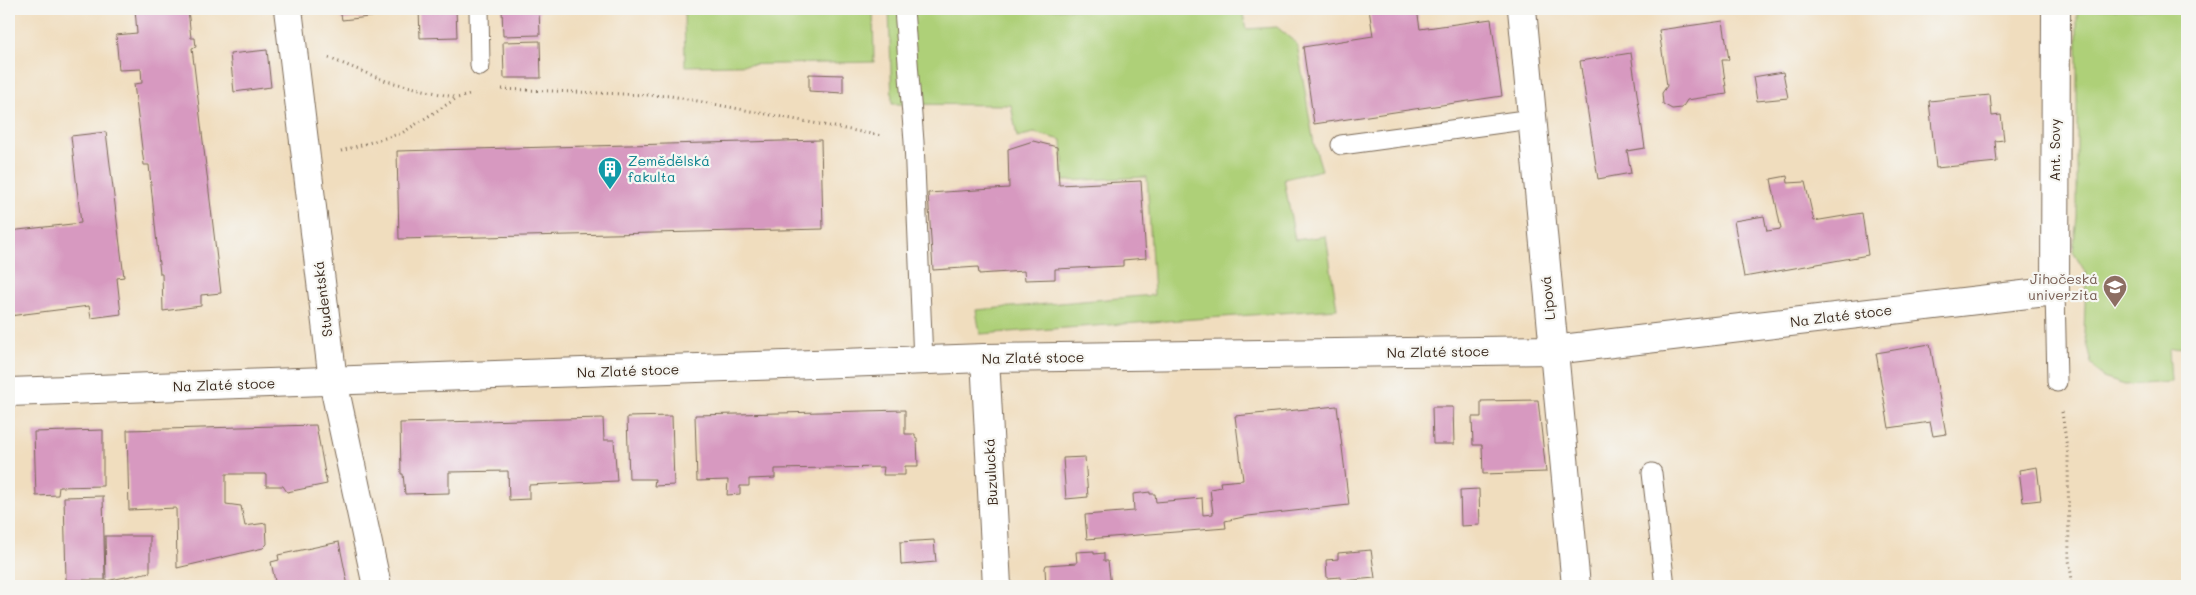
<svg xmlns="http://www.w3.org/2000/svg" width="2196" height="595" viewBox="0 0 2196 595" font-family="Mali,sans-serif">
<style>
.green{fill:#aed078;stroke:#747d4b}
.building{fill:#d799c0}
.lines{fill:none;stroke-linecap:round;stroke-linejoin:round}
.service-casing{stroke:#7a6956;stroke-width:21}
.minor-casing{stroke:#7a6956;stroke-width:30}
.path{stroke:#7a6956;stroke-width:3;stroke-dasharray:1 4;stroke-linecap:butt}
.service{stroke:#fff;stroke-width:19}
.minor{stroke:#fff;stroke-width:28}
.labels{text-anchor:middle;stroke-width:4.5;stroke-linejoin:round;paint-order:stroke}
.street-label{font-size:14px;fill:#3b2a1e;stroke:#f6f6f2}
.culture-label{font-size:14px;fill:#0d838f;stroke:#f6f6f2;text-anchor:start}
.education-label{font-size:14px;fill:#785e54;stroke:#f6f6f2;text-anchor:end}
</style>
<rect width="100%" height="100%" fill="#f6f6f2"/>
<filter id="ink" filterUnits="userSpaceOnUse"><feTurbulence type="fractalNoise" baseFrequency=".02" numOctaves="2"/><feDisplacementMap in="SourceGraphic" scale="10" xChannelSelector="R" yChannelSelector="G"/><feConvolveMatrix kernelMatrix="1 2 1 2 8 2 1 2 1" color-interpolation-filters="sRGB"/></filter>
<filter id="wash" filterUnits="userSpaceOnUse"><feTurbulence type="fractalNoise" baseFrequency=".0096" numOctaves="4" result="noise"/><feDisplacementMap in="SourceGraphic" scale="20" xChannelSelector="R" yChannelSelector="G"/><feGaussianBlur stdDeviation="1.12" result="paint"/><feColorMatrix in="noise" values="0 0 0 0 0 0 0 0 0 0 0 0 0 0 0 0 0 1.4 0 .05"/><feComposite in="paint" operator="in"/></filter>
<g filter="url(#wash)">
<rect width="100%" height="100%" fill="#f0ddbe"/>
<!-- green -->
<g class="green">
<path d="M684,9H873L874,62L685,66Z"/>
<path d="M889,9H1242L1246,29L1277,27L1297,44L1314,144L1322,170L1284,179L1295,240L1326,236L1337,309L980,334L976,310L1154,295L1147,177L1064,181L1062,140L1034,133L1017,137L1011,105L892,104Z"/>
<path d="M2077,9H2187V346L2169,349L2171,382L2125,385L2103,378L2091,363L2084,333L2086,273L2073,252L2077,217Z"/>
</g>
<g id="blocks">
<!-- building -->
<g class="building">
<path d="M135,9H188L191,38H195L196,47L192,48L221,293L201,295V306L163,311L162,274H160L149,165H144L134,84L142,83L141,69L119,70L116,35L137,33Z"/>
<path d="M340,9H377L378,16L342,20Z"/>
<path d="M419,9H456L457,37L420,38Z"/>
<path d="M502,9H539L540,35L503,36Z"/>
<path d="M1369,9H1417L1420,29L1491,19L1502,96L1314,124L1303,47L1373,36Z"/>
<path d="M1958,9H1978V10L1959,13Z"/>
<path d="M1723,21L1729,60H1722L1727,94L1687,100L1682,108L1672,109L1663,104L1662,93L1667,86L1659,30Z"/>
<path d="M540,41L541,78H504L503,42Z"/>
<path d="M267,50L271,87L234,92L230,54Z"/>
<path d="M1631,53L1645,148L1627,151L1631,173L1598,179L1580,61Z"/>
<path d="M1783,72L1788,98L1757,101L1753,77Z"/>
<path d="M809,74L843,75V93L809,91Z"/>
<path d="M1990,95L1992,116L2001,115L2004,140L1995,141L1997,162L1936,168L1929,101Z"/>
<path d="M106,132L124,277L117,278L121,314L91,318L89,306L9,316V231L81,223L71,136Z"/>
<path d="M821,140L823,229L399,239L397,151Z"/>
<path d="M1033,141L1057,147L1059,185L1141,181L1146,258L1123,260V266L1055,269V279L1025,280L1024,271L979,274L978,267L933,270L928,193L1009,188L1008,149Z"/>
<path d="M1787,176L1788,183L1805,182L1814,221L1862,213L1868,255L1744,277L1734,221L1764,216L1767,231L1781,229L1771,179Z"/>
<path d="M1930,344L1946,434L1933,436L1930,422L1889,428L1876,353Z"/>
<path d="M1538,400L1546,472L1483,474L1482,445H1473L1472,417H1481V401Z"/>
<path d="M1337,406L1349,505L1248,516L1225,521L1226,528L1087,539L1085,515L1134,511L1133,494L1150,492V494H1155L1156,502L1202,498L1203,515L1213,514L1210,489L1221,487L1220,482L1243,480L1235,416Z"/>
<path d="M1432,407H1453L1454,444H1433Z"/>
<path d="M905,410V434H915V437L917,438L918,466H905V475H883L884,467L775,469V478L749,479V486H740V494L727,495L728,480L697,481L695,415Z"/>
<path d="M672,416L674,485L654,486L655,479H629L627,417Z"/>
<path d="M603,418L604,440H614L617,481L529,485V499L509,500L508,471L449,472V493L405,494L403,474H401L400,423Z"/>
<path d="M316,425L327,484L287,492L283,486H266V474H226V504L241,506L245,526L266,523L267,544L263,548L177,568L176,508L129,510L127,430Z"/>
<path d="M103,430V486L59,487L58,495L36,496L34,432Z"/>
<path d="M1085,457L1088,497L1066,499L1063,458Z"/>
<path d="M2037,467L2041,500L2023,502L2019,470Z"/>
<path d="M1479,489L1480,525L1461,526L1460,490Z"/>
<path d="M103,496L105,580H66L64,497Z"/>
<path d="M105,536H150V572L106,581Z"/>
<path d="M934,540L936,562L901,565L900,542Z"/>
<path d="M339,542L348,586H276L271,562L279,560L278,555Z"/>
<path d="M1371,550L1375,578L1341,581V577L1327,578L1326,560L1338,559V553Z"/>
<path d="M1094,551V554L1104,553V561H1108L1111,586H1046L1045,568L1046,565L1077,563L1076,552Z"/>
</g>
</g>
</g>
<g filter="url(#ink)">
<use href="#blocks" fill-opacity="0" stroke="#7a6956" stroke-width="1"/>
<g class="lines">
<defs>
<g id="service">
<path d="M479,9L480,66"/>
<path d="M904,9L914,142L923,361"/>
<path d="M1341,145L1532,119"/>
<path d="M2055,291L2057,382"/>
<path d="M1652,473L1665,586"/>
</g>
<g id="minor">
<path d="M288,9L333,381L377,586"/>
<path d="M1522,9L1576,586"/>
<path d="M985,358L997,586"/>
<path d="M9,392L985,358L1553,350L2055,291L2056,9"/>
</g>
</defs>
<!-- service casing -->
<use href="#service" class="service-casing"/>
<!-- minor casing -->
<use href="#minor" class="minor-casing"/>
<!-- path -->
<g class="path">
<path d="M329,58L386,81L457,98"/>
<path d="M502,89L671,96L882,136"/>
<path d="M341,151L402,133L457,98L469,95"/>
<path d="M2062,412L2068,455L2069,560L2073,586"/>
</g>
<!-- service -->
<use href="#service" class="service"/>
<!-- minor -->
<use href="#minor" class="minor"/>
</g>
</g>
<!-- icons -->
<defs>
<symbol id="building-pin" viewBox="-11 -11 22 30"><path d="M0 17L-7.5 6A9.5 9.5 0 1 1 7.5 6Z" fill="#0f9aa8" stroke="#f6f6f2"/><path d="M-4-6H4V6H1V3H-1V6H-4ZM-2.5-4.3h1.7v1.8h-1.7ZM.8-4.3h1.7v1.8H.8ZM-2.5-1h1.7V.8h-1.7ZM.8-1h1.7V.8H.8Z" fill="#fff"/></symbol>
<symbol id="university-pin" viewBox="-11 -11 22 30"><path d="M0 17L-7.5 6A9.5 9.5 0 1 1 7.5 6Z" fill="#8d6e63" stroke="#f6f6f2"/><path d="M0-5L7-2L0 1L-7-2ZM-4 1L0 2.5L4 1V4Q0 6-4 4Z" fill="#fff"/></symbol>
</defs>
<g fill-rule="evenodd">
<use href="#building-pin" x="596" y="155" width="28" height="38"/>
<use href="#university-pin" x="2101" y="273" width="28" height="38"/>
</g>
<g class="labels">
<!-- street labels -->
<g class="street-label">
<text transform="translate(2055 150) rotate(-90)" y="5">Ant. Sovy</text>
<text transform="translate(1548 298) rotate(-96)" y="5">Lipová</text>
<text transform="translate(323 299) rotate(-97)" y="5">Studentská</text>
<text transform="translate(1841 316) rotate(-7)" y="5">Na Zlaté stoce</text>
<text transform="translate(1438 352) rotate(-1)" y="5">Na Zlaté stoce</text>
<text transform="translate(1033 358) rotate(-1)" y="5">Na Zlaté stoce</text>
<text transform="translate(628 371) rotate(-2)" y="5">Na Zlaté stoce</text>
<text transform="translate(224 385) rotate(-2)" y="5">Na Zlaté stoce</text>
<text transform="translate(991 472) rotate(-93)" y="5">Buzulucká</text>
</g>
<!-- culture labels -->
<g class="culture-label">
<text x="628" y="166">Zemědělská<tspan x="628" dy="16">fakulta</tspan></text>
</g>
<!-- education labels -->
<g class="education-label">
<text x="2098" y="284">Jihočeská<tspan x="2098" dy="16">univerzita</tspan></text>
</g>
</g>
<!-- margin -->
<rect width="2196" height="595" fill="none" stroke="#f6f6f2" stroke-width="30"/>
</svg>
